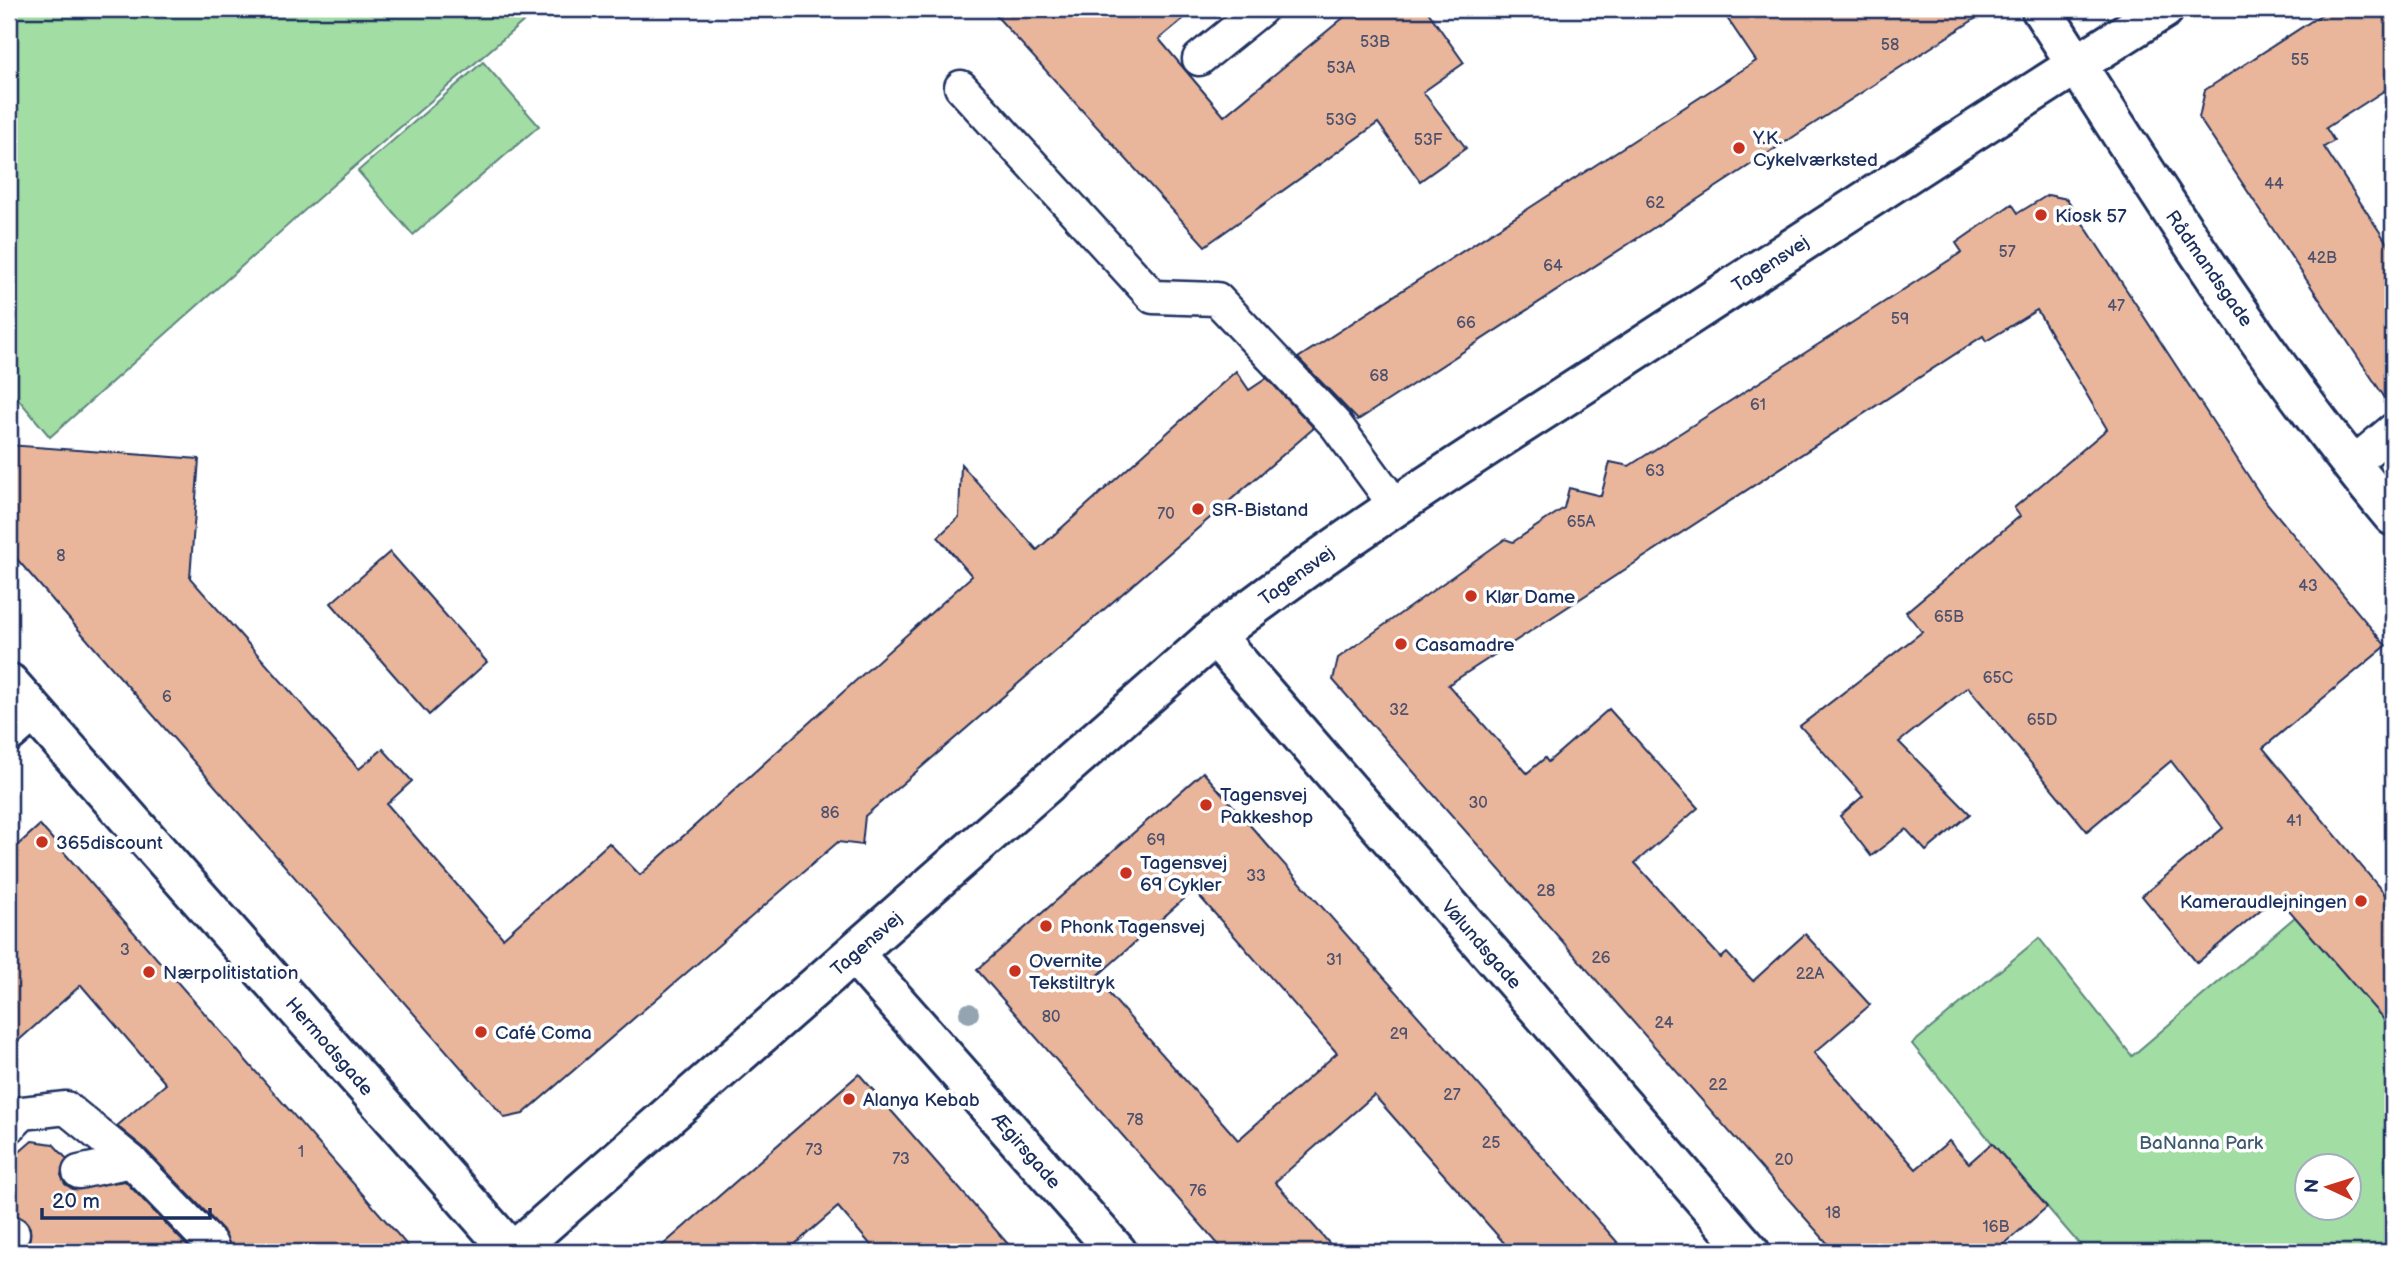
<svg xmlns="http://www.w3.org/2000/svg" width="2402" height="1261" viewBox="0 0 2402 1261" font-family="'Balsamiq Sans',sans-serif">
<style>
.green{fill:#a2dda3;stroke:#5e8680;stroke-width:2;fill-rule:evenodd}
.building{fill:#e9b69b;stroke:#1b2f5e;stroke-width:2;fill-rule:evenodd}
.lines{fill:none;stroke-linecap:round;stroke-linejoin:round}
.service-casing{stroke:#1b2f5e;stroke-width:37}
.minor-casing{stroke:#1b2f5e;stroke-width:44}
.tertiary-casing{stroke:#1b2f5e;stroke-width:44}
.service{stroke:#fff;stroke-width:32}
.minor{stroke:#fff;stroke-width:38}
.tertiary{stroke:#fff;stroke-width:38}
.tree{fill:#94a4b0}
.poi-dot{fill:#c8321e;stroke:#fff;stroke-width:2.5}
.labels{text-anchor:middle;stroke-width:7;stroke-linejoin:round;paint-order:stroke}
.number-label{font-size:16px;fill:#4e516d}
.poi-label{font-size:19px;fill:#1b2f5e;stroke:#fff;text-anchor:start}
.street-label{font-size:19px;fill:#1b2f5e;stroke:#fff}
.park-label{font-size:19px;fill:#3d5a6f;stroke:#fff}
</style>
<rect width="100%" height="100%" fill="#fff"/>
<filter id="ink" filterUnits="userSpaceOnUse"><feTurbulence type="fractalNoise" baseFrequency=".0143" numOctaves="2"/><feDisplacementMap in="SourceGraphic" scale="14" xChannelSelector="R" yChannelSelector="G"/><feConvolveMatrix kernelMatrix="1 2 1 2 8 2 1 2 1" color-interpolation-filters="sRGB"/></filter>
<g filter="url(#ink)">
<!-- green -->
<g class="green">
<path d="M15,9H538L333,185L50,437L9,388V14Z"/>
<path d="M483,62L539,126L413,235L358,171Z"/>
<path d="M2295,917L2393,1029V1252H2086L1992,1143L1912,1044L2039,938L2132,1056ZM2308,1166H2350V1208H2308Z"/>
</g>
<!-- building -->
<g class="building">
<path d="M990,9H1195L1159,39L1224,116L1354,9H1426L1464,63L1423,92L1466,148L1420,181L1378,123L1205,246Z"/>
<path d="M1721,9H1990L1358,420L1298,358L1756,61Z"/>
<path d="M2330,9H2393V85L2326,128L2334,141L2324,147L2393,252V410L2199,118L2205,90Z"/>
<path d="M2048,195L2067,199L2262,497L2386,646L2263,748L2393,904V1030L2277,896L2197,963L2142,896L2223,828L2171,761L2087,831L1968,687L1899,742L1970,814L1926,851L1906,829L1871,856L1840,816L1863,796L1800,726L1922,632L1906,612L2020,516L2014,508L2107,429L2037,310L1986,341L1983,336L1448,685L1527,773L1545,758L1548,762L1609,709L1698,808L1635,863L1721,958L1727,953L1753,981L1805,934L1870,1005L1814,1053L1916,1169L1949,1141L1969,1163L1992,1143L2047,1207L1995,1252H1835L1333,680L1338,658L1505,539L1513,542L1564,508L1569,488L1601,496L1610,462L1629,466L1962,252L1956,243L2012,204L2018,213Z"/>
<path d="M1236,371L1249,390L1267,378L1314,428L865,816L862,845L838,842L523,1114L505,1118L9,550V445L199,459L190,578L359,769L383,749L412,781L387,804L503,938L609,843L640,875L972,576L938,537L959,517L961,464L1037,550Z"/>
<path d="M390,552L487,662L429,715L331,603Z"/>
<path d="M1203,772L1626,1252H1512L1374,1095L1275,1182L1337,1252H1225L977,970ZM1194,890L1337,1053L1238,1140L1095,978Z"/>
<path d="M40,825L242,1056L413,1252H232L223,1230L144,1148L117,1126L166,1084L81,985L9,1049V853Z"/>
<path d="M859,1074L1015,1252H877L838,1207L786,1252H655Z"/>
<path d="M32,1141L53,1144L67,1159L61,1175L65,1184L73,1189L125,1181L193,1252H30L25,1247L30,1238V1228L18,1216L9,1215V1161Z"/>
</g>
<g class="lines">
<defs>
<g id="service">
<path d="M1199,59L1261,9"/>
<path d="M961,87L1153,297L1217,299L1336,425L1395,505"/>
<path d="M2351,465L2393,430"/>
<path d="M9,1127L23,1113L66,1108L131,1161L210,1243L214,1252"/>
<path d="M79,1172L131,1161"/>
<path d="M9,1237L13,1233"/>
</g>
<g id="minor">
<path d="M2041,9C2152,182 2261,358 2393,516"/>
<path d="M1215,636L1750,1252"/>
<path d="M9,683L512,1252"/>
<path d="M9,732L33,711"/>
<path d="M854,954L1117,1252"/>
</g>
<path id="tertiary" d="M513,1252L1215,636C1344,535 1484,449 1621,360C1802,242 1982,124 2164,9"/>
</defs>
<!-- service casing -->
<use href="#service" class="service-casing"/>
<!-- minor casing -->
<use href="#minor" class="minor-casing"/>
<!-- tertiary casing -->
<use href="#tertiary" class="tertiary-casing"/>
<!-- service -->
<use href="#service" class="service"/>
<!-- minor -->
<use href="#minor" class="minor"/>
<!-- tertiary -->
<use href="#tertiary" class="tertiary"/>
</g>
<!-- trees -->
<circle class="tree" cx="969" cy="1013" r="10"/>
</g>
<!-- markers -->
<g class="poi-dot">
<circle cx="1739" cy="148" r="7"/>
<circle cx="2041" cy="215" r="7"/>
<circle cx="1198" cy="509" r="7"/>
<circle cx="1471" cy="596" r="7"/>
<circle cx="1401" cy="644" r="7"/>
<circle cx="1206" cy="805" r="7"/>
<circle cx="42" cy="842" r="7"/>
<circle cx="1126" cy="873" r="7"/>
<circle cx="2361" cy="901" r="7"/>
<circle cx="1046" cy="926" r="7"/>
<circle cx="1015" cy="971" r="7"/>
<circle cx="149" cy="972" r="7"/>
<circle cx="481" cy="1032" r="7"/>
<circle cx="849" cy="1099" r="7"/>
</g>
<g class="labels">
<!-- number labels -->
<g class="number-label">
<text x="1375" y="47">53B</text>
<text x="1890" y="50">58</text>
<text x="2300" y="65">55</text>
<text x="1341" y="73">53A</text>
<text x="1341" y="125">53G</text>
<text x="1428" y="145">53F</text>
<text x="2274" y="189">44</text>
<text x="1655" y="208">62</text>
<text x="2007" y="257">57</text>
<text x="2322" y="263">42B</text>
<text x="1553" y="271">64</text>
<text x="2116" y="311">47</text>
<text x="1900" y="324">59</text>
<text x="1466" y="328">66</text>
<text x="1379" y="381">68</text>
<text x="1758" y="410">61</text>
<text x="1655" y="476">63</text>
<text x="1166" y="519">70</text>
<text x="1581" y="527">65A</text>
<text x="61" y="561">8</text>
<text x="2308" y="591">43</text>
<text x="1949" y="622">65B</text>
<text x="1998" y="683">65C</text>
<text x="167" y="702">6</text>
<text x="1399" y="715">32</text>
<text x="2042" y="725">65D</text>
<text x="1478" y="808">30</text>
<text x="830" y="818">86</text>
<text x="2294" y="826">41</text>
<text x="1156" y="845">69</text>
<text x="1256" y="881">33</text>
<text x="1546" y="896">28</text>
<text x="125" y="955">3</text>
<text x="1601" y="963">26</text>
<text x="1334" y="965">31</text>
<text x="1810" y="979">22A</text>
<text x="1051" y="1022">80</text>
<text x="1664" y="1028">24</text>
<text x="1399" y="1039">29</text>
<text x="1718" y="1090">22</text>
<text x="1452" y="1100">27</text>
<text x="1135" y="1125">78</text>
<text x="1491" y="1148">25</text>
<text x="814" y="1155">73</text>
<text x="301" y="1157">1</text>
<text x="901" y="1164">73</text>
<text x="1784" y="1165">20</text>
<text x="1198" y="1196">76</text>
<text x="1833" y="1218">18</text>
<text x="1996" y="1232">16B</text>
</g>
<!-- poi labels -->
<g class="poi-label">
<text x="1753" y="144">Y.K.<tspan x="1753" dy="22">Cykelværksted</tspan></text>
<text x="2055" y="222">Kiosk 57</text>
<text x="1212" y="516">SR-Bistand</text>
<text x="1485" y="603">Klør Dame</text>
<text x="1415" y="651">Casamadre</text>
<text x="1220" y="801">Tagensvej<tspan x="1220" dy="22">Pakkeshop</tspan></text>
<text x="56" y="849">365discount</text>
<text x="1140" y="869">Tagensvej<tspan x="1140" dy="22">69 Cykler</tspan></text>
<text x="2347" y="908" text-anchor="end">Kameraudlejningen</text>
<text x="1060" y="933">Phonk Tagensvej</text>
<text x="1029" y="967">Overnite<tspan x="1029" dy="22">Tekstiltryk</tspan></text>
<text x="163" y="979">Nærpolitistation</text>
<text x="495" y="1039">Café Coma</text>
<text x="863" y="1106">Alanya Kebab</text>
</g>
<!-- street labels -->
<g class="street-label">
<text transform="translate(1770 263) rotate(-33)" y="7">Tagensvej</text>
<text transform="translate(2210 268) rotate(55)" y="7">Rådmandsgade</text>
<text transform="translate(1296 575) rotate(-36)" y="7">Tagensvej</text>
<text transform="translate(866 943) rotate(-41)" y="7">Tagensvej</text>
<text transform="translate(1482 944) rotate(49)" y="7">Vølundsgade</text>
<text transform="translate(330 1046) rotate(49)" y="7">Hermodsgade</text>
<text transform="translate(1027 1150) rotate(49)" y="7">Ægirsgade</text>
</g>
<!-- park labels -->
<g class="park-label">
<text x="2201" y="1149">BaNanna Park</text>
</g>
</g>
<!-- margin -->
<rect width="2402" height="1261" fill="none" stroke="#fff" stroke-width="35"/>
<rect x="18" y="18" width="2367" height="1226" fill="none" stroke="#1b2f5e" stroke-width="2.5" filter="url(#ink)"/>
<!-- north arrow -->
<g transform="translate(2328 1187) rotate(274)"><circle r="33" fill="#ffffff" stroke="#a4acbf" stroke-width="2"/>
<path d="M0-5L12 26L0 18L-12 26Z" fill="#c8321e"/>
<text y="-10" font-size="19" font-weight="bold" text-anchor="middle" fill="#1b2f5e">N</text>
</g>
<!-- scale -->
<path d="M42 1208v10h168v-10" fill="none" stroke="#1b2f5e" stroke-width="3.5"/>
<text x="52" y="1208" font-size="21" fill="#1b2f5e" stroke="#ffffff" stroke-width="5" paint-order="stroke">20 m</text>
</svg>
